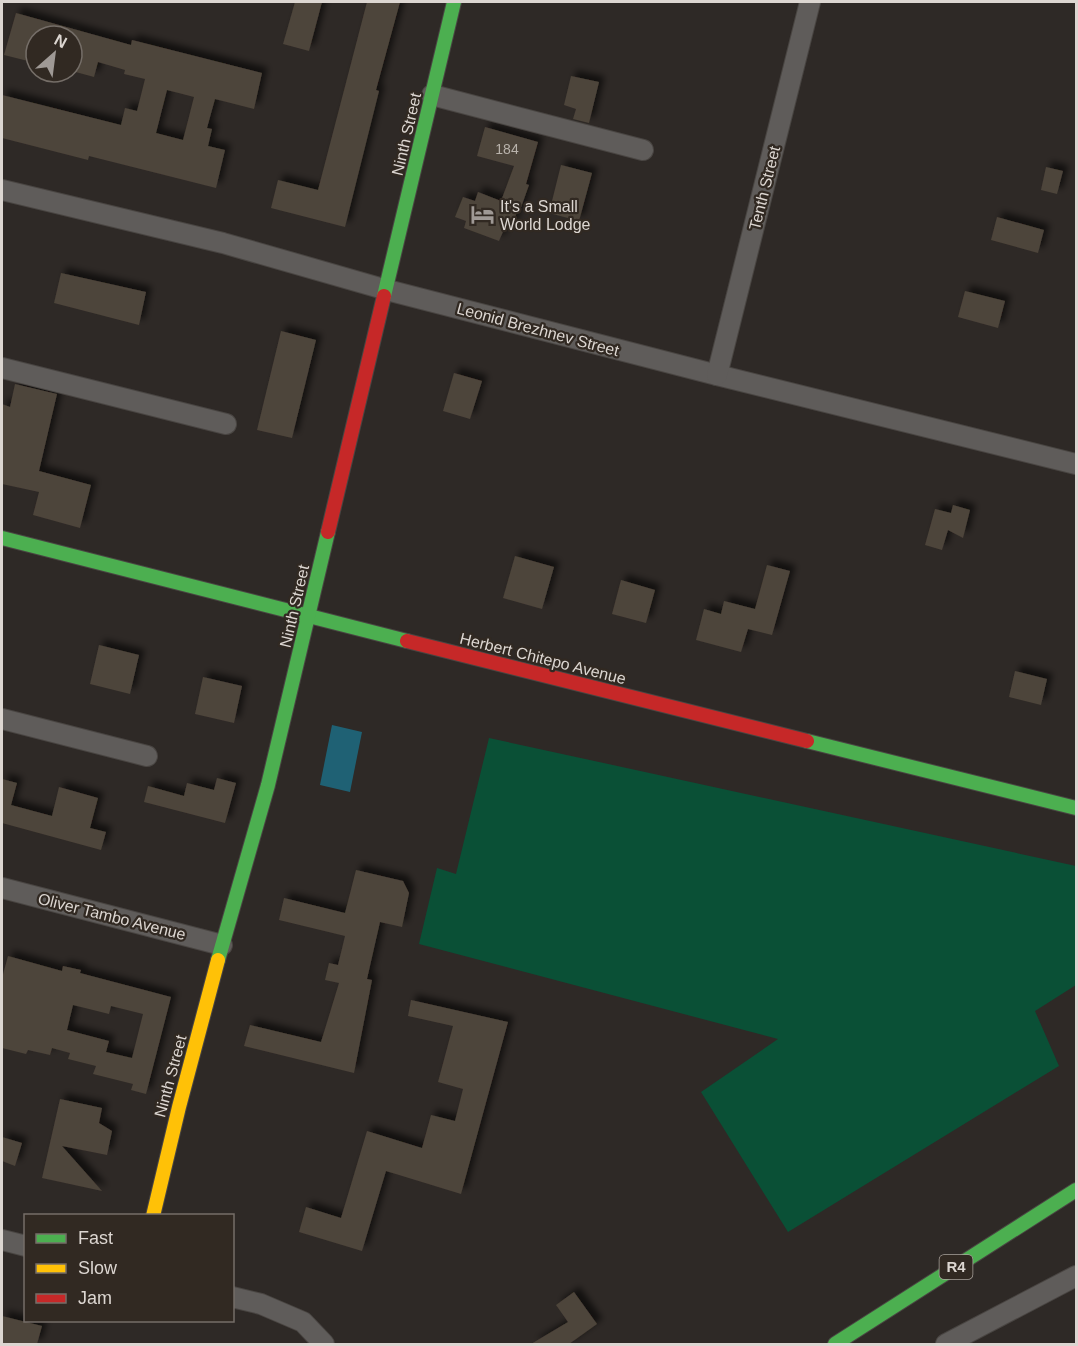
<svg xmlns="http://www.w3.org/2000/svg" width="1078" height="1346" viewBox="0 0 1078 1346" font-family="Arial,sans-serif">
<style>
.green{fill:#0a5036}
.water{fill:#1f6174}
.building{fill:#4d443a;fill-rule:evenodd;filter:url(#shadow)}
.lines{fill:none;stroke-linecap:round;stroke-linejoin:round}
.street-casing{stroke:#494542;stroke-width:22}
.fast-casing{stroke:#494542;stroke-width:16}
.slow-casing{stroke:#494542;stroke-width:16}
.jam-casing{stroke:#494542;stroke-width:16}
.street{stroke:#5f5c5a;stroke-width:20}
.fast{stroke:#4caf50;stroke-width:14}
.slow{stroke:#ffc107;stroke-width:14}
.jam{stroke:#c62828;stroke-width:14}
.labels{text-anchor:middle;stroke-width:4.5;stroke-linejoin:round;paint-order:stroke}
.number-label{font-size:14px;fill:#b8b2ab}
.shield{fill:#312922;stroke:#a9a29c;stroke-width:1.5}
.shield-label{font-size:15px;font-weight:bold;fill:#dcd6d1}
.street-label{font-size:16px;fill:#dcd6d1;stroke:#312922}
.poi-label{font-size:16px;fill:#dcd6d1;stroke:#312922;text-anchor:start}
</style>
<defs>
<filter id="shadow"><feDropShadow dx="5.5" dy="-5.5" stdDeviation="3" flood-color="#0009"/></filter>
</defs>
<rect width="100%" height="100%" fill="#2e2926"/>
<!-- green -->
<path class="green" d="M489,738L1076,866V985L1035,1011L1059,1066L788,1232L701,1092L778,1039L419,944L437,868L456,874Z"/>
<!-- water -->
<path class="water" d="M332,725L362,732L350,792L320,785Z"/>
<!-- building -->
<g class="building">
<path d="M295,2H322L309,51L283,44Z"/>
<path d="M367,2H400L376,90L379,91L345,227L271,208L278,180L318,190Z"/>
<path d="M16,13L131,45L132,40L262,73L254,109L215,99L207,128L212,129L208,146L225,150L216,188L89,156L88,160L2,138V95L121,125L125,108L137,111L145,79L124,74L125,70L98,62L94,77L72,71V36H36V63L4,55ZM167,90L194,97L183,140L156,133Z"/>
<path d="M571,76L599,82L589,123L573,119L576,109L564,105Z"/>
<path d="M485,127L538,142L526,184L529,185L519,213L517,212L510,230L505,227L499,241L464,228L466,221L455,217L463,197L475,201L478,192L501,201L514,166L477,156Z"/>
<path d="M561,165L592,173L579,221L549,213Z"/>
<path d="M1046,167L1063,171L1057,194L1041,190Z"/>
<path d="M997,217L1044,230L1038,253L991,240Z"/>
<path d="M61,273L146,292L139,325L54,303Z"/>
<path d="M965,291L1005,301L998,328L958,317Z"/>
<path d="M281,331L316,340L292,438L257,430Z"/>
<path d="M454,373L482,381L470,419L443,411Z"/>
<path d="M15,384L57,394L39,471L91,485L80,528L33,515L39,492L2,484V404L10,407Z"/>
<path d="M953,505L970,510L963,538L948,530L942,550L925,545L935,509L951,513Z"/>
<path d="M515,556L554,567L542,609L503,598Z"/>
<path d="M767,565L790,571L772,635L748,629L741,652L696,640L704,609L721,614L724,601L755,609Z"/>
<path d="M621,580L655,590L646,623L612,614Z"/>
<path d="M99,645L139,655L130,694L90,684Z"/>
<path d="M1015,671L1047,679L1041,705L1009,697Z"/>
<path d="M203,677L242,686L234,723L195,714Z"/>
<path d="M217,778L236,783L225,823L144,802L148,786L184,796L187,783L214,790Z"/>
<path d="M2,779L17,783L11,805L52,816L59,787L98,798L90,828L106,832L101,850L2,823Z"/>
<path d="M356,870L403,881L409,893L402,927L380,922L367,979L372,980L354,1073L244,1046L250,1025L321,1042L339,983L325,980L329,963L338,965L345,936L279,920L284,898L345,913Z"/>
<path d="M8,956L62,971L63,966L81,970L80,973L171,997L146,1094L131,1090L133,1084L93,1074L96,1066L68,1059L70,1053L52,1048L50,1055L28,1050L26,1054L2,1048V978ZM73,1005L109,1014L111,1006L143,1014L132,1058L106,1052L109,1041L67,1030Z"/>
<path d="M411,1000L508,1022L461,1194L386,1171L362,1251L299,1232L306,1207L341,1218L367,1131L422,1148L431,1115L455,1121L463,1089L438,1082L453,1026L408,1016Z"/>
<path d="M60,1099L102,1108L99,1123L112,1131L107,1155L62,1146L102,1191L42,1178Z"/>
<path d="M2,1137L22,1143L15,1166L2,1161Z"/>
<path d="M574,1292L597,1324L569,1344H531L568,1322L556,1305Z"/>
<path d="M2,1316L42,1326L37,1344H2Z"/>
</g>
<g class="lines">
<defs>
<g id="street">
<path d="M432,95L643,150"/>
<path d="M2,190L223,243L387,290L717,375L1076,464"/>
<path d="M2,368L226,424"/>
<path d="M717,375L810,2"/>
<path d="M2,719L147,756"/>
<path d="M2,888L222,945"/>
<path d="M2,1240L26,1246"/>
<path d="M232,1297L261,1304L303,1322L324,1344"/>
<path d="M946,1344L1076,1276"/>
</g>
<g id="fast">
<path d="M384,296L454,2"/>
<path d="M2,538L407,641"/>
<path d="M807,741L1076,808"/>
<path d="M218,960L268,785L328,532"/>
<path d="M835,1344L1076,1190"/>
</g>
<path id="slow" d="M153,1216L179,1107L218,960"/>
<g id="jam">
<path d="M328,532L384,296"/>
<path d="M407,641L807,741"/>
</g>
</defs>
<!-- street casing -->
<use href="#street" class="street-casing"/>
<!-- fast casing -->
<use href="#fast" class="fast-casing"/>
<!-- slow casing -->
<use href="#slow" class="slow-casing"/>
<!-- jam casing -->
<use href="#jam" class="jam-casing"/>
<!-- street -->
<use href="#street" class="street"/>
<!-- fast -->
<use href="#fast" class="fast"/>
<!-- slow -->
<use href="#slow" class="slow"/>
<!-- jam -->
<use href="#jam" class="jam"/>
</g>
<!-- icons -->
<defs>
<symbol id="hotel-bare" viewBox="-9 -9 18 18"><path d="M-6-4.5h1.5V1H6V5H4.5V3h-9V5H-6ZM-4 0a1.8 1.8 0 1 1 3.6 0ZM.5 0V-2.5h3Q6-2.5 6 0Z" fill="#9f9995" stroke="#312922" stroke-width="2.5" paint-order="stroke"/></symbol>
</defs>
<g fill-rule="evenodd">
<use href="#hotel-bare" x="466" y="198" width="33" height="33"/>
</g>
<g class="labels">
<!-- number labels -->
<g class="number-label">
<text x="507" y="154">184</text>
</g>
<!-- shield labels -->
<rect class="shield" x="939.5" y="1255" width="33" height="24" rx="4.5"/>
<g class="shield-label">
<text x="956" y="1272">R4</text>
</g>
<!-- street labels -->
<g class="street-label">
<text transform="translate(406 134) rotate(-77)" y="6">Ninth Street</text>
<text transform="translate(764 188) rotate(-76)" y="6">Tenth Street</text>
<text transform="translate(538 329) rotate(15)" y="6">Leonid Brezhnev Street</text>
<text transform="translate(294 606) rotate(-77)" y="6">Ninth Street</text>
<text transform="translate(543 658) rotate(14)" y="6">Herbert Chitepo Avenue</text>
<text transform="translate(112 916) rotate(14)" y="6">Oliver Tambo Avenue</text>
<text transform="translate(170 1076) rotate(-75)" y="6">Ninth Street</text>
</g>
<!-- poi labels -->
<g class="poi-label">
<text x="500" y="212">It's a Small<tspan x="500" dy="18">World Lodge</tspan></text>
</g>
</g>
<!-- border -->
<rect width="1078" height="1346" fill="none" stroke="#dcd6d1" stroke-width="6"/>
<!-- legend -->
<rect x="24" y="1214" width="210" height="108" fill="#312922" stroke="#756e68" stroke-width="1.5"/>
<rect x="36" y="1234" width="30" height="9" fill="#4caf50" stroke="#756e68" stroke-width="1.5"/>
<text x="78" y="1244" font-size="18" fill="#dcd6d1">Fast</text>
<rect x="36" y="1264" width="30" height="9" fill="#ffc107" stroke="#756e68" stroke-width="1.5"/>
<text x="78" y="1274" font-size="18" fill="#dcd6d1">Slow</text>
<rect x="36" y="1294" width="30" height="9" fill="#c62828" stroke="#756e68" stroke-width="1.5"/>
<text x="78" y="1304" font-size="18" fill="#dcd6d1">Jam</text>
<!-- north arrow -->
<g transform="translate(54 54) rotate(28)"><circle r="28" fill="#312922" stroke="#756e68" stroke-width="1.5"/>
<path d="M0-4.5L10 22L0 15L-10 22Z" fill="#9f9995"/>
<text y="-9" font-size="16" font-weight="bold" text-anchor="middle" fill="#dcd6d1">N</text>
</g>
</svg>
